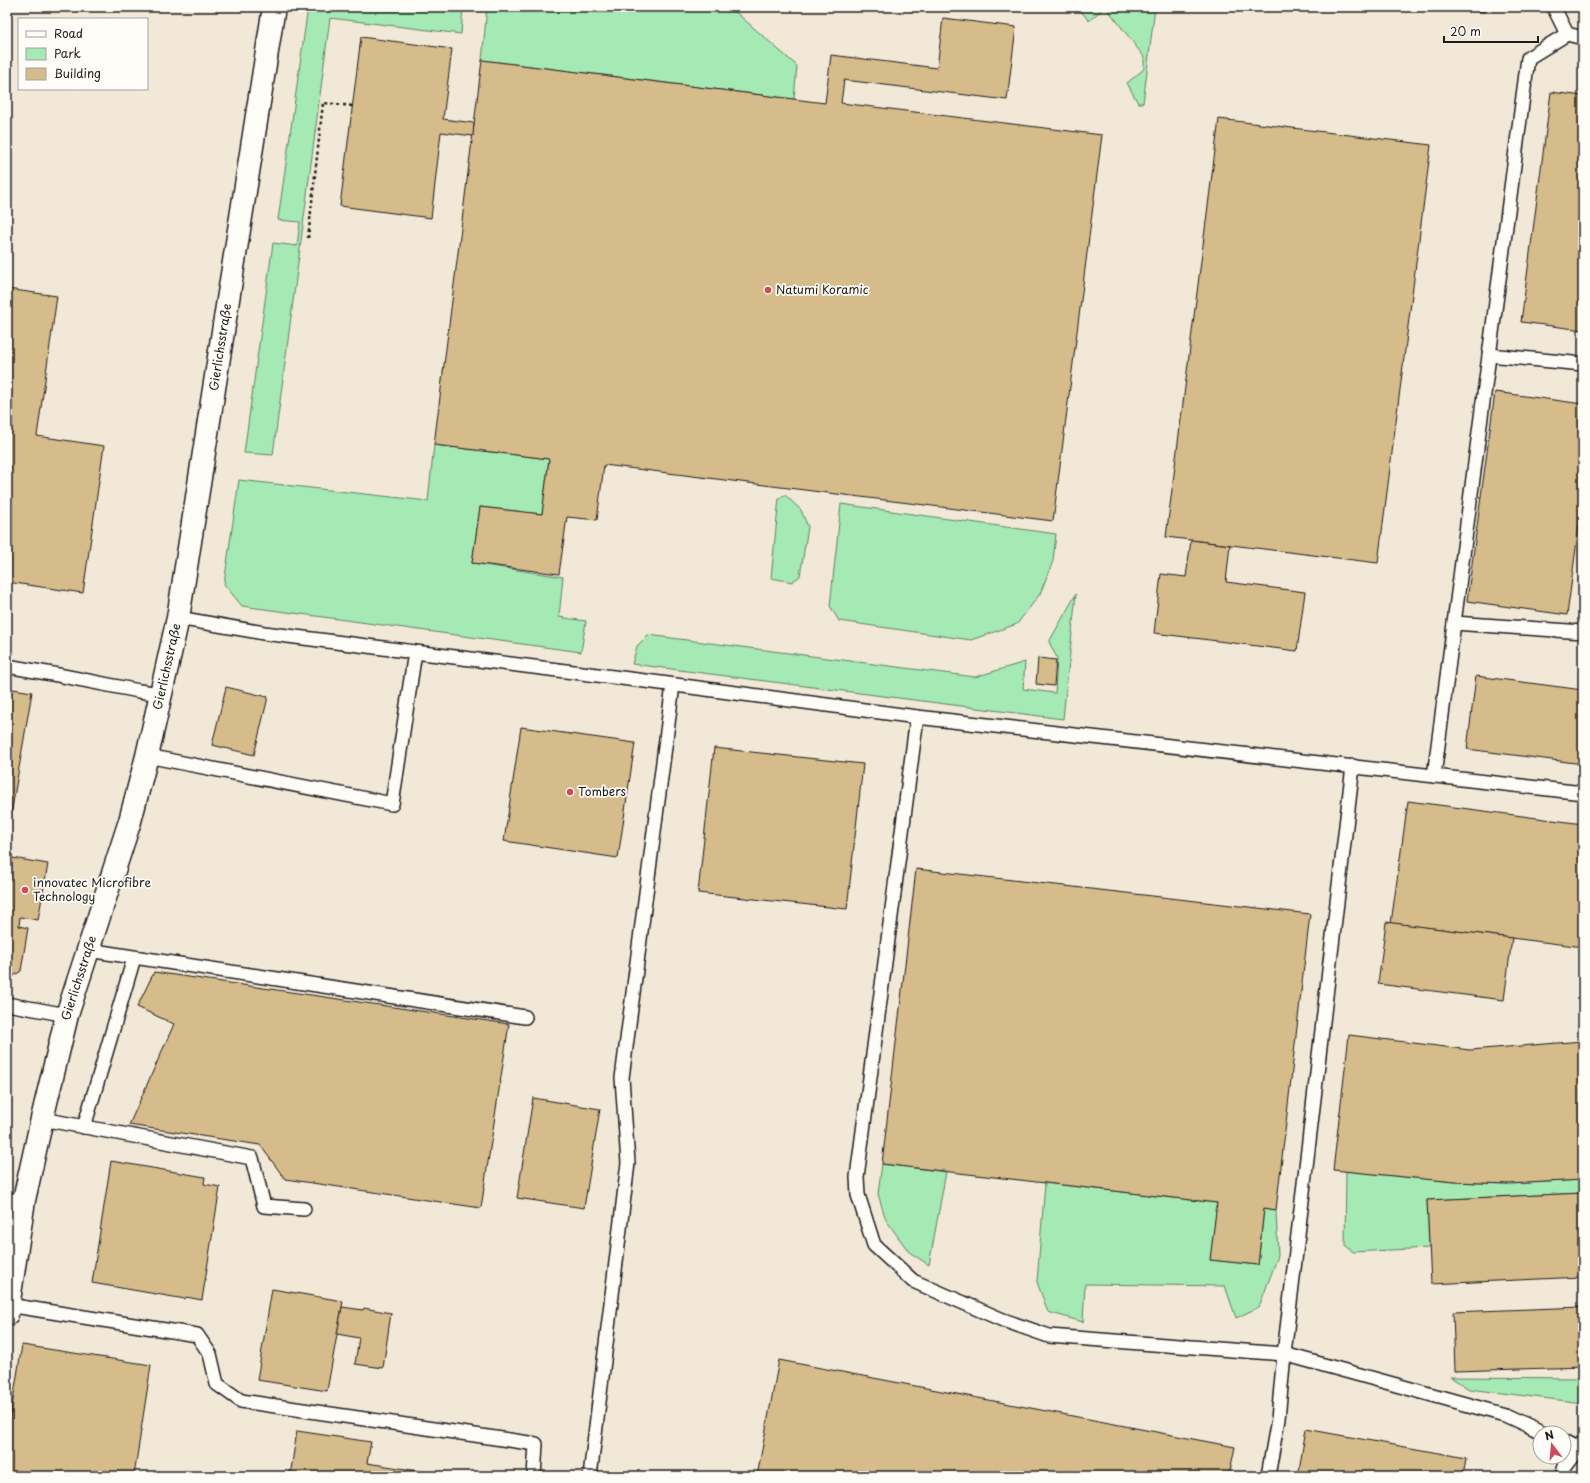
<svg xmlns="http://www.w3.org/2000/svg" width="1590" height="1483" viewBox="0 0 1590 1483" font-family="'Playpen Sans',sans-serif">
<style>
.built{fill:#f1e8d7;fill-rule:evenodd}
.green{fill:#a5e9b4;stroke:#608268}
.building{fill:#d6bb8b;stroke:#1c1c1c}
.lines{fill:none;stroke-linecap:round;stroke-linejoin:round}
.service-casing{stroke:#1c1c1c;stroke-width:16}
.minor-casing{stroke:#1c1c1c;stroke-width:25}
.path{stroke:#1c1c1c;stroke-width:2.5;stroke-dasharray:3 3;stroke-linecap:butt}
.service{stroke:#fdfcf7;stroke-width:13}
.minor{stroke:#fdfcf7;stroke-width:22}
.poi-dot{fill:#d1495b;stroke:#fdfcf7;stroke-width:1.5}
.labels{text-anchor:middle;stroke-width:3.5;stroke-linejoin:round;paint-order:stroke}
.poi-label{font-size:12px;fill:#1c1c1c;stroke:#fdfcf7;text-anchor:start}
.street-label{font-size:12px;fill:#1c1c1c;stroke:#fdfcf7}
</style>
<rect width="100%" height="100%" fill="#fdfcf7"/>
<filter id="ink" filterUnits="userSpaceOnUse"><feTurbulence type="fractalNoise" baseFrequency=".025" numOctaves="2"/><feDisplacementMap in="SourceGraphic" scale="8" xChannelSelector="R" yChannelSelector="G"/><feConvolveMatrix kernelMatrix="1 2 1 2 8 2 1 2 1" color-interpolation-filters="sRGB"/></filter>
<g filter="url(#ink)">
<!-- built -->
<path class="built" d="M7,7H1583V1476H7ZM19,19H147V89H19ZM1540,1433H1564V1457H1540Z"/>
<!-- green -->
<g class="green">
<path d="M308,7H463L461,34L330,18L273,455L244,453L273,243L297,246L300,222L278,220Z"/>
<path d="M487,7H730L797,66L794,99L482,60Z"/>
<path d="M1080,7H1105L1089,21L1080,10Z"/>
<path d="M1106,7H1155L1143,103H1138L1127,83L1144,69V57Z"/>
<path d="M434,445L549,459L542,514L480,507L472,563L563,577L559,617L586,621L581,652L242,606L224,584L239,480L428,501Z"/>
<path d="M785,495L801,510L808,527L800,576L792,582L771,578L779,498Z"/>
<path d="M841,504L1056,534L1053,561L1040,594L1017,624L971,640L839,621L830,606Z"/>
<path d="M1076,594L1063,719L632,664L637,646L648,635L975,677L1025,662L1023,689L1055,693L1057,658L1049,642Z"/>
<path d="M882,1164L946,1172L929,1265L909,1252L886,1220L878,1194Z"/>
<path d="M1346,1171L1455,1182L1508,1184L1583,1180V1193L1427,1200L1429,1248L1353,1252L1345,1245Z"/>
<path d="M1045,1183L1217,1203L1211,1260L1258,1265L1264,1208L1276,1210L1278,1256L1259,1307L1236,1318L1225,1286L1085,1284L1083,1322L1048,1312L1037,1282Z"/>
<path d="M1450,1377L1583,1378V1403L1469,1389Z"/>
</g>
<!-- building -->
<g class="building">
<path d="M1446,7H1484V12Z"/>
<path d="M943,18L1016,27L1007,100L844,80L841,103L1102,135L1053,521L604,465L597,520L567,517L559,574L472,563L480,507L542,514L549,459L434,445L482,60L825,103L831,55L937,68Z"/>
<path d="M361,37L452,49L443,119L474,123L473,136L441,132L431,218L340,206Z"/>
<path d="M1551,92L1583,96V330L1521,322Z"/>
<path d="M1219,119L1431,145L1378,563L1166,537Z"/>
<path d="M7,289L57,296L37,436L104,446L83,593L7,582Z"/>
<path d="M1495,392L1583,404V496L1567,615L1467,601Z"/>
<path d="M1191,540L1230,545L1226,582L1305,592L1297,651L1154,633L1161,574L1186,577Z"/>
<path d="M1038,658L1056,660L1054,686L1036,684Z"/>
<path d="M1476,676L1583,690V764L1467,749Z"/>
<path d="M226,687L268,697L254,755L212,745Z"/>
<path d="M7,688L32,692L7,838Z"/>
<path d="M521,727L635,743L618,858L504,841Z"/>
<path d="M714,748L863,764L847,909L698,893Z"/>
<path d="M1408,801L1583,824V947L1391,923Z"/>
<path d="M7,857L48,864L38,920L20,917L19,926L28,928L21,971L12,977L7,976Z"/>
<path d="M916,869L1310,914L1276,1210L1264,1208L1258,1265L1210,1260L1217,1203L882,1164Z"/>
<path d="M1386,922L1512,938L1504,1000L1378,984Z"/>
<path d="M154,972L509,1024L481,1208L285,1179L260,1145L129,1125L174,1024L137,1007Z"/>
<path d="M1349,1035L1470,1050L1583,1041V1180L1508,1184L1455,1182L1333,1170Z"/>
<path d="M533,1098L600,1109L584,1208L517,1198Z"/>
<path d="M111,1161L205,1177L204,1184L220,1187L202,1300L186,1297L185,1299L92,1283Z"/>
<path d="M1583,1193V1277L1431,1284L1427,1200Z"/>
<path d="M272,1289L343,1301L327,1391L257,1380Z"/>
<path d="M342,1307L363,1310L364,1308L391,1313L383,1368L355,1364L359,1338L337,1334Z"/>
<path d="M1583,1307V1367L1455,1371L1453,1312Z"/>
<path d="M22,1345L151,1365L134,1476H7V1437Z"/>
<path d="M779,1360L1235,1447L1229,1476H757Z"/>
<path d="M1306,1429L1466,1458L1463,1476H1298Z"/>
<path d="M297,1431L371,1442L367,1463L451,1476H290Z"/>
<path d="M1576,1471L1583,1472V1476H1575Z"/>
</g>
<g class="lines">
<defs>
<g id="service">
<path d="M1555,7V10L1567,34L1583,38"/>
<path d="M1489,355L1583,364"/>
<path d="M178,618L264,633L653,682L917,717L1583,793"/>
<path d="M1454,623L1583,632"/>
<path d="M7,666L58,675L139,691L161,694"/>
<path d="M917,717L857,1177L858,1195L874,1245L913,1281L1003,1320L1049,1336L1284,1354L1353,766"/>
<path d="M147,756L392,804L415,652"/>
<path d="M1434,776L1528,58L1567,34"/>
<path d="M88,950L525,1017"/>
<path d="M7,1004L67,1015"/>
<path d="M42,1119L252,1158L264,1206L304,1209"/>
<path d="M84,1127L134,958"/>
<path d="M7,1200H24"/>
<path d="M8,1305L197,1335L210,1354L217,1384L241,1401L536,1444L534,1476"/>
<path d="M1564,1442L1578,1449"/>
<path d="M590,1476L628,1163L622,1078L673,685"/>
<path d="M1268,1476L1278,1419L1284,1354L1505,1415L1544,1433"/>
<path d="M1562,1476L1565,1466L1583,1443"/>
</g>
<g id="minor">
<path id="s1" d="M7,1314L24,1200L42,1119L67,1015L130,821L147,756L178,618L274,7"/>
</g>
</defs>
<!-- service casing -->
<use href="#service" class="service-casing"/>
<!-- minor casing -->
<use href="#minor" class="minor-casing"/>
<!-- path -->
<path class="path" d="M308,238L323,103L353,106"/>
<!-- service -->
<use href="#service" class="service"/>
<!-- minor -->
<use href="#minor" class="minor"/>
</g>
</g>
<!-- markers -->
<g class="poi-dot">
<circle cx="768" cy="290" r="4"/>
<circle cx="570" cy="792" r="4"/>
<circle cx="25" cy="890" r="4"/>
</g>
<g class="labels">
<!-- poi labels -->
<g class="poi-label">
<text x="776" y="294">Natumi Koramic</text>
<text x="578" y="796">Tombers</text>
<text x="33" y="887">innovatec Microfibre<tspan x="33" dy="14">Technology</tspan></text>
</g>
<!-- street labels -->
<g class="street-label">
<text dy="4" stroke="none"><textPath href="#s1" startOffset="992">Gierlichsstraße</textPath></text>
<text dy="4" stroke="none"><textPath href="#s1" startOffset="668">Gierlichsstraße</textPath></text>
<text dy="4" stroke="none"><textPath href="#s1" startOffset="344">Gierlichsstraße</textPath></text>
</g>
</g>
<!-- margin -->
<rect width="1590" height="1483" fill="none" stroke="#fdfcf7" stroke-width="24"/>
<rect x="12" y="12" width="1566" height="1459" fill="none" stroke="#1c1c1c" stroke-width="1.5" filter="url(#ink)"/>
<!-- legend -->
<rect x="18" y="18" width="130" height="72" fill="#fdfcf7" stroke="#a3a29f"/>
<rect x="26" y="31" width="20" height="6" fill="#fdfcf7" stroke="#a3a29f"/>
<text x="54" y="38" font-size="12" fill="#1c1c1c">Road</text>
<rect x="26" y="48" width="20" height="12" fill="#a5e9b4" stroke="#a3a29f"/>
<text x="54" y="58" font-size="12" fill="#1c1c1c">Park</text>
<rect x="26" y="68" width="20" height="12" fill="#d6bb8b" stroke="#a3a29f"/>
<text x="54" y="78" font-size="12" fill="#1c1c1c">Building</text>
<!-- north arrow -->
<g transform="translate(1552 1445) rotate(344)"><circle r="19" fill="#fdfcf7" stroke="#a3a29f"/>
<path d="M0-3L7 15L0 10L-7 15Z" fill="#d1495b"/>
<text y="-6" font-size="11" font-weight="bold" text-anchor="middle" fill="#1c1c1c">N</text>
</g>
<!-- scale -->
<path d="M1444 36v6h94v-6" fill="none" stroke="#1c1c1c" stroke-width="2"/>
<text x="1450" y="36" font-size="12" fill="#1c1c1c" stroke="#fdfcf7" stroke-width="3" paint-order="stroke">20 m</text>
</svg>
